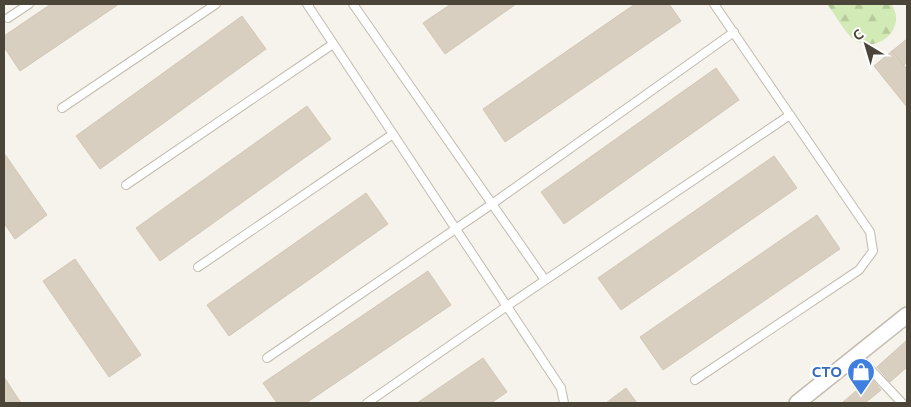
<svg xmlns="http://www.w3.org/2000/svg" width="911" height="407" viewBox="0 0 911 407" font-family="Ubuntu,sans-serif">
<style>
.forest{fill:url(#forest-firs)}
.building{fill:#d8cfc1;stroke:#d3c7b4}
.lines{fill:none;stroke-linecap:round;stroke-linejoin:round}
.lane-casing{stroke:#c2bbae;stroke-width:10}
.street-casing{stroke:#c2bbae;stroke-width:18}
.lane{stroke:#fff;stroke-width:8}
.street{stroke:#fff;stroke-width:15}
.labels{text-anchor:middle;stroke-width:5;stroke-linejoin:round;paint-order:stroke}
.shop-label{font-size:15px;font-weight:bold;fill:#366cbe;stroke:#fff;text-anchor:end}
</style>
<defs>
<pattern id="forest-firs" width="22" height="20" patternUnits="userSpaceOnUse" patternTransform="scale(1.25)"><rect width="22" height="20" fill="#d2eab5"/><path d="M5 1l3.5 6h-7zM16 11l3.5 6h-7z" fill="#b6ca9c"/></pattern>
</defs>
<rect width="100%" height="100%" fill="#f6f3ec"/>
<!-- forest -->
<path class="forest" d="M827,4H891C908,27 879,54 856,41C847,36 834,13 827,4Z"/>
<!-- building -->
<g class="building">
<path d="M51,4H119L20,71L4,47V36Z"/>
<path d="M451,4H516L445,54L423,23Z"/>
<path d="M635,4H669L681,21L505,142L483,109Z"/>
<path d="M242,16L266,49L100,169L76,136Z"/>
<path d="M907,39V62L904,65L892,51Z"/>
<path d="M892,51L907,69V107L874,66Z"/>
<path d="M716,68L739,100L564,224L541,192Z"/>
<path d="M307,106L331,139L160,261L136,228Z"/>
<path d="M4,153L47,215L15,239L4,223Z"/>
<path d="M774,156L797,188L621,310L598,278Z"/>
<path d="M366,193L388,224L229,336L207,305Z"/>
<path d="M817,215L840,249L663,370L640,337Z"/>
<path d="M75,259L141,355L109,377L43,281Z"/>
<path d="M428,271L451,305L306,403H277L263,383Z"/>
<path d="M907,340V367L890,382L877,367Z"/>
<path d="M483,358L507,392L491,403H417Z"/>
<path d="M4,377L21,403H4Z"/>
<path d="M871,378L881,390L865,403H842Z"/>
<path d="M626,388L637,403H606Z"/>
</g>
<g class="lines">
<defs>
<g id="lane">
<path d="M307,4L561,388L564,403"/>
<path d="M353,4L545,280"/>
<path d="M8,18L29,4"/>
<path d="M62,108L216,4"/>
<path d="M126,185L333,44"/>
<path d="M198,267L393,134"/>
<path d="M857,355L902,403"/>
<path d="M267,358L492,204L734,32"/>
<path d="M695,380L859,270L873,251L870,232L714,4"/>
<path d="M367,403L507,306L790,115"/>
</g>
<path id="street" d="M797,403L907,315"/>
</defs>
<!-- lane casing -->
<use href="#lane" class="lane-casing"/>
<!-- street casing -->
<use href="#street" class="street-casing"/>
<!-- lane -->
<use href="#lane" class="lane"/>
<!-- street -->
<use href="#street" class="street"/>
</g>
<!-- icons -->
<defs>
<symbol id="shop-pin" viewBox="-11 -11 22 30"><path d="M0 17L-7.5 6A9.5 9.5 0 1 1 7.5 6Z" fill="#3f7fe0" stroke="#fff"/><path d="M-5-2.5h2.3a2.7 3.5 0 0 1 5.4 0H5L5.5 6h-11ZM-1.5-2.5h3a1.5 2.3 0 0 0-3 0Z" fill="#fff"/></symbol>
</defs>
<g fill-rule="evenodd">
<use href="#shop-pin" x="845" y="356" width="32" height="43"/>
</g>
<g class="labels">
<!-- shop labels -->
<g class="shop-label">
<text x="842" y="377">СТО</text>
</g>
</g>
<!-- border -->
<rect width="911" height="407" fill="none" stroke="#4b4439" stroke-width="10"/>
<!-- north arrow -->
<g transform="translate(866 45) rotate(322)" stroke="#ffffff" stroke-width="4" paint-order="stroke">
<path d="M0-4L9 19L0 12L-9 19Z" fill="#4b4439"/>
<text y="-8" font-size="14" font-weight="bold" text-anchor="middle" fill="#4b4439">С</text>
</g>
</svg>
